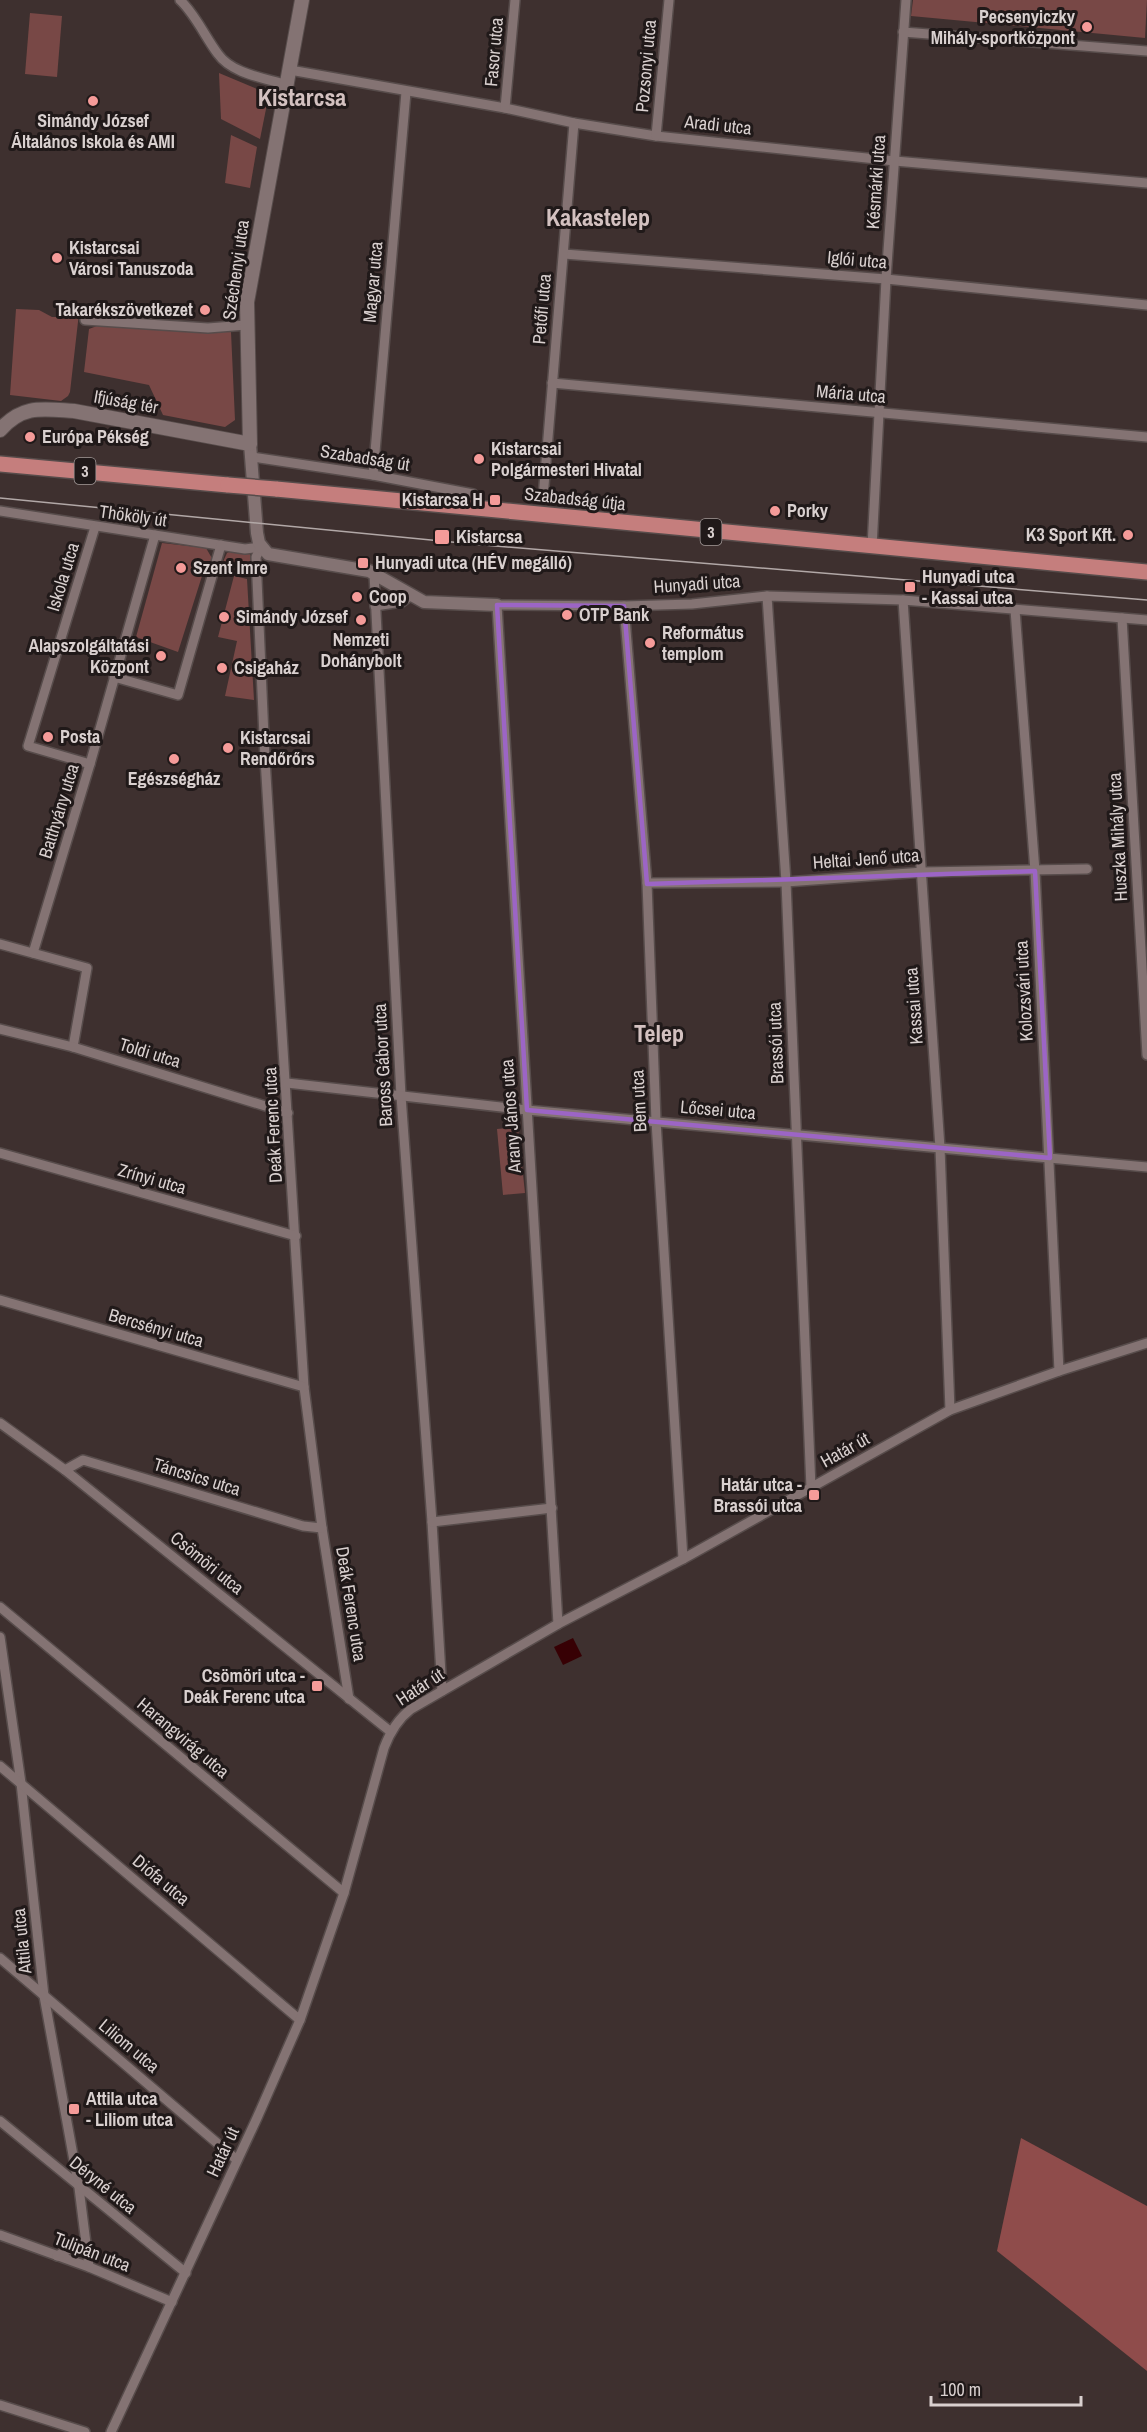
<svg xmlns="http://www.w3.org/2000/svg" width="1147" height="2432" viewBox="0 0 1147 2432" font-family="'Archivo Narrow',sans-serif">
<style>
.green{fill:#784846}
.forest{fill:#8f4c4b}
.water{fill:#370004}
.lines{fill:none;stroke-linecap:round;stroke-linejoin:round}
.minor-casing{stroke:#574c4b;stroke-width:12}
.tertiary-casing{stroke:#574c4b;stroke-width:15}
.secondary-casing{stroke:#574c4b;stroke-width:16}
.primary-casing{stroke:#574c4b;stroke-width:18}
.minor{stroke:#847373;stroke-width:9}
.tertiary{stroke:#847373;stroke-width:12}
.secondary{stroke:#847373;stroke-width:14}
.primary{stroke:#c57e7d;stroke-width:15}
.tram{stroke:#b2a8a7;stroke-width:1.5}
.primary-bridge-casing{stroke:#574c4b;stroke-width:18;stroke-linecap:butt}
.primary-bridge{stroke:#c57e7d;stroke-width:15}
.marked{fill:none;stroke:#9c65c5;stroke-width:4.5;stroke-linejoin:round}
.poi-dot{fill:#f59b99;stroke:#201919;stroke-width:2}
.labels{text-anchor:middle;stroke-width:6;stroke-linejoin:round;paint-order:stroke}
.shield{fill:#201919;stroke:#a29998;stroke-width:1.5}
.shield-label{font-size:16px;font-weight:bold;fill:#d9d0cf}
.poi-label{font-size:18px;font-weight:bold;fill:#d9d0cf;stroke:#201919;text-anchor:start}
.street-label{font-size:18px;fill:#d9d0cf;stroke:#201919}
.district-label{font-size:24px;font-weight:bold;fill:#d3c1c0;stroke:#201919}
</style>
<rect width="100%" height="100%" fill="#3e302f"/>
<!-- green -->
<g class="green">
<path d="M913,0H1147L1145,38L911,16Z"/>
<path d="M30,13L62,16L57,77L25,74Z"/>
<path d="M219,73L269,94L260,139L221,119Z"/>
<path d="M231,135L257,147L250,188L225,183Z"/>
<path d="M16,309L39,310L52,317H60L66,312L79,313L70,392L68,396L61,401L10,395Z"/>
<path d="M102,324L231,332L235,420L225,427L163,415L149,385L84,372L89,329Z"/>
<path d="M162,543L206,548L213,560L207,576H202L178,652L136,637Z"/>
<path d="M233,550L249,553L252,558V571L222,564L227,553Z"/>
<path d="M234,576L247,579L254,700L225,696L237,641L218,637Z"/>
<path d="M518,1127L525,1193L503,1195L497,1129Z"/>
</g>
<!-- forest -->
<path class="forest" d="M1021,2138L1147,2206V2371L997,2251Z"/>
<!-- water -->
<path class="water" d="M573,1638L582,1656L563,1665L554,1647Z"/>
<g class="lines">
<defs>
<g id="minor">
<path d="M180,0C196,15 205,37 218,54C232,74 265,78 287,85"/>
<path d="M903,32L1147,51"/>
<path d="M290,70L505,108L574,123L656,136L895,161L1147,183"/>
<path d="M505,108L515,0"/>
<path d="M656,136L669,0"/>
<path d="M564,254L886,279L1147,305"/>
<path d="M85,320L208,328L246,325"/>
<path d="M552,383L1147,437"/>
<path d="M252,457L373,475L473,494"/>
<path d="M373,475L406,92"/>
<path d="M543,498L574,123"/>
<path d="M0,511L245,549L261,547"/>
<path d="M261,547L256,557L265,759L304,1387L322,1528L349,1699"/>
<path d="M872,547L886,279L906,0"/>
<path d="M374,574L401,1096L432,1522L442,1691"/>
<path d="M767,596L786,882L811,1488"/>
<path d="M903,600L940,1148L950,1410"/>
<path d="M375,606L402,602L410,596"/>
<path d="M624,606L647,883L656,1121L683,1559"/>
<path d="M1015,610L1035,871L1059,1371"/>
<path d="M1122,618L1147,1055"/>
<path d="M114,677L178,695L221,545"/>
<path d="M90,764L28,746L95,527"/>
<path d="M647,883L786,882L923,872L1087,869"/>
<path d="M0,944L87,968L73,1047"/>
<path d="M33,953L90,764L155,535"/>
<path d="M0,1029L73,1047L288,1113"/>
<path d="M287,1083L527,1110L1147,1167"/>
<path d="M0,1153L296,1236"/>
<path d="M0,1300L304,1387"/>
<path d="M0,1423L65,1470L391,1732"/>
<path d="M65,1470L83,1460L303,1526L322,1528"/>
<path d="M432,1522L552,1508"/>
<path d="M0,1607L344,1893"/>
<path d="M558,1624L497,605L624,606L692,604L767,596L903,600L1147,620"/>
<path d="M0,1637L21,1783L44,1996L79,2188L89,2267"/>
<path d="M0,1766L300,2020"/>
<path d="M0,1958L237,2160"/>
<path d="M0,2121L186,2273"/>
<path d="M0,2235L89,2267L172,2302"/>
<path d="M57,2256L85,2240"/>
<path d="M0,2405L85,2432"/>
<path d="M111,2432L257,2118L300,2020L344,1893L384,1748C390,1732 398,1719 411,1709L558,1624L683,1559L950,1410L1059,1371L1147,1343"/>
</g>
<path id="tertiary" d="M250,444L257,533L259,543L268,554L369,571L424,602L497,605"/>
<path id="secondary" d="M0,430C23,404 43,409 74,411L250,444L247,302L302,0"/>
<g id="primary">
<path d="M0,464L228,485"/>
<path d="M276,489L1147,572"/>
</g>
</defs>
<!-- minor casing -->
<use href="#minor" class="minor-casing"/>
<!-- tertiary casing -->
<use href="#tertiary" class="tertiary-casing"/>
<!-- secondary casing -->
<use href="#secondary" class="secondary-casing"/>
<!-- primary casing -->
<use href="#primary" class="primary-casing"/>
<!-- minor -->
<use href="#minor" class="minor"/>
<!-- tertiary -->
<use href="#tertiary" class="tertiary"/>
<!-- secondary -->
<use href="#secondary" class="secondary"/>
<!-- primary -->
<use href="#primary" class="primary"/>
<!-- tram -->
<path class="tram" d="M0,498L472,544L1147,600"/>
<defs>
<path id="primary-bridge" d="M228,485L276,489"/>
</defs>
<!-- primary-bridge casing -->
<use href="#primary-bridge" class="primary-bridge-casing"/>
<!-- primary-bridge -->
<use href="#primary-bridge" class="primary-bridge"/>
</g>
<!-- marked area -->
<path class="marked" d="M497,605L624,606L647,884L1035,871L1050,1158L527,1110Z"/>
<!-- markers -->
<g class="poi-dot">
<circle cx="1087" cy="27" r="6"/>
<circle cx="93" cy="101" r="6"/>
<circle cx="57" cy="258" r="6"/>
<circle cx="205" cy="310" r="6"/>
<circle cx="30" cy="437" r="6"/>
<circle cx="479" cy="459" r="6"/>
<rect x="489" y="494" width="12" height="12" rx="3"/>
<circle cx="775" cy="511" r="6"/>
<circle cx="1128" cy="535" r="6"/>
<rect x="434" y="529" width="16" height="16" rx="3"/>
<rect x="357" y="557" width="12" height="12" rx="3"/>
<circle cx="181" cy="568" r="6"/>
<rect x="904" y="581" width="12" height="12" rx="3"/>
<circle cx="357" cy="597" r="6"/>
<circle cx="567" cy="615" r="6"/>
<circle cx="224" cy="617" r="6"/>
<circle cx="361" cy="620" r="6"/>
<circle cx="650" cy="643" r="6"/>
<circle cx="161" cy="656" r="6"/>
<circle cx="222" cy="668" r="6"/>
<circle cx="48" cy="737" r="6"/>
<circle cx="228" cy="748" r="6"/>
<circle cx="174" cy="759" r="6"/>
<rect x="808" y="1489" width="12" height="12" rx="3"/>
<rect x="311" y="1680" width="12" height="12" rx="3"/>
<rect x="68" y="2103" width="12" height="12" rx="3"/>
</g>
<g class="labels">
<!-- shield labels -->
<g class="shield">
<rect x="74.5" y="458" width="21" height="26" rx="4.5"/>
<rect x="700.5" y="519" width="21" height="26" rx="4.5"/>
</g>
<g class="shield-label">
<text x="85" y="477">3</text>
<text x="711" y="538">3</text>
</g>
<!-- poi labels -->
<g class="poi-label">
<text x="1075" y="23" text-anchor="end">Pecsenyiczky<tspan x="1075" dy="21">Mihály-sportközpont</tspan></text>
<text x="93" y="127" text-anchor="middle">Simándy József<tspan x="93" dy="21">Általános Iskola és AMI</tspan></text>
<text x="69" y="254">Kistarcsai<tspan x="69" dy="21">Városi Tanuszoda</tspan></text>
<text x="193" y="316" text-anchor="end">Takarékszövetkezet</text>
<text x="42" y="443">Európa Pékség</text>
<text x="491" y="455">Kistarcsai<tspan x="491" dy="21">Polgármesteri Hivatal</tspan></text>
<text x="483" y="506" text-anchor="end">Kistarcsa H</text>
<text x="787" y="517">Porky</text>
<text x="1116" y="541" text-anchor="end">K3 Sport Kft.</text>
<text x="456" y="543">Kistarcsa</text>
<text x="375" y="569">Hunyadi utca (HÉV megálló)</text>
<text x="193" y="574">Szent Imre</text>
<text x="922" y="583">Hunyadi utca<tspan x="922" dy="21">- Kassai utca</tspan></text>
<text x="369" y="603">Coop</text>
<text x="579" y="621">OTP Bank</text>
<text x="236" y="623">Simándy József</text>
<text x="662" y="639">Református<tspan x="662" dy="21">templom</tspan></text>
<text x="361" y="646" text-anchor="middle">Nemzeti<tspan x="361" dy="21">Dohánybolt</tspan></text>
<text x="149" y="652" text-anchor="end">Alapszolgáltatási<tspan x="149" dy="21">Központ</tspan></text>
<text x="234" y="674">Csigaház</text>
<text x="60" y="743">Posta</text>
<text x="240" y="744">Kistarcsai<tspan x="240" dy="21">Rendőrőrs</tspan></text>
<text x="174" y="785" text-anchor="middle">Egészségház</text>
<text x="802" y="1491" text-anchor="end">Határ utca -<tspan x="802" dy="21">Brassói utca</tspan></text>
<text x="305" y="1682" text-anchor="end">Csömöri utca -<tspan x="305" dy="21">Deák Ferenc utca</tspan></text>
<text x="86" y="2105">Attila utca<tspan x="86" dy="21">- Liliom utca</tspan></text>
</g>
<!-- street labels -->
<g class="street-label">
<text transform="translate(494 52) rotate(-85)" y="6">Fasor utca</text>
<text transform="translate(646 66) rotate(-85)" y="6">Pozsonyi utca</text>
<text transform="translate(718 125) rotate(6)" y="6">Aradi utca</text>
<text transform="translate(876 182) rotate(-86)" y="6">Késmárki utca</text>
<text transform="translate(857 260) rotate(5)" y="6">Iglói utca</text>
<text transform="translate(236 270) rotate(-82)" y="6">Széchenyi utca</text>
<text transform="translate(373 282) rotate(-85)" y="6">Magyar utca</text>
<text transform="translate(542 309) rotate(-85)" y="6">Petőfi utca</text>
<text transform="translate(851 394) rotate(5)" y="6">Mária utca</text>
<text transform="translate(126 402) rotate(10)" y="6">Ifjúság tér</text>
<text transform="translate(365 458) rotate(9)" y="6">Szabadság út</text>
<text transform="translate(575 499) rotate(6)" y="6">Szabadság útja</text>
<text transform="translate(133 516) rotate(8)" y="6">Thököly út</text>
<text transform="translate(63 577) rotate(-73)" y="6">Iskola utca</text>
<text transform="translate(697 584) rotate(-4)" y="6">Hunyadi utca</text>
<text transform="translate(59 811) rotate(-73)" y="6">Batthyány utca</text>
<text transform="translate(1118 837) rotate(-93)" y="6">Huszka Mihály utca</text>
<text transform="translate(866 859) rotate(-4)" y="6">Heltai Jenő utca</text>
<text transform="translate(1024 991) rotate(-93)" y="6">Kolozsvári utca</text>
<text transform="translate(914 1006) rotate(-94)" y="6">Kassai utca</text>
<text transform="translate(776 1043) rotate(-92)" y="6">Brassói utca</text>
<text transform="translate(150 1053) rotate(17)" y="6">Toldi utca</text>
<text transform="translate(383 1065) rotate(-93)" y="6">Baross Gábor utca</text>
<text transform="translate(639 1101) rotate(-93)" y="6">Bem utca</text>
<text transform="translate(718 1110) rotate(5)" y="6">Lőcsei utca</text>
<text transform="translate(511 1116) rotate(-94)" y="6">Arany János utca</text>
<text transform="translate(273 1125) rotate(-93)" y="6">Deák Ferenc utca</text>
<text transform="translate(152 1179) rotate(16)" y="6">Zrínyi utca</text>
<text transform="translate(156 1328) rotate(16)" y="6">Bercsényi utca</text>
<text transform="translate(845 1450) rotate(-29)" y="6">Határ út</text>
<text transform="translate(197 1477) rotate(17)" y="6">Táncsics utca</text>
<text transform="translate(207 1563) rotate(39)" y="6">Csömöri utca</text>
<text transform="translate(351 1604) rotate(81)" y="6">Deák Ferenc utca</text>
<text transform="translate(420 1687) rotate(-33)" y="6">Határ út</text>
<text transform="translate(183 1738) rotate(40)" y="6">Harangvirág utca</text>
<text transform="translate(161 1880) rotate(40)" y="6">Diófa utca</text>
<text transform="translate(22 1941) rotate(-96)" y="6">Attila utca</text>
<text transform="translate(129 2046) rotate(40)" y="6">Liliom utca</text>
<text transform="translate(223 2152) rotate(-65)" y="6">Határ út</text>
<text transform="translate(103 2185) rotate(39)" y="6">Déryné utca</text>
<text transform="translate(92 2252) rotate(21)" y="6">Tulipán utca</text>
</g>
<!-- district labels -->
<g class="district-label">
<text x="302" y="106">Kistarcsa</text>
<text x="598" y="226">Kakastelep</text>
<text x="659" y="1042">Telep</text>
</g>
</g>
<!-- scale -->
<path d="M931 2396v9h150v-9" fill="none" stroke="#d9d0cf" stroke-width="3"/>
<text x="940" y="2396" font-size="18" fill="#d9d0cf" stroke="#201919" stroke-width="4.5" paint-order="stroke">100 m</text>
</svg>
